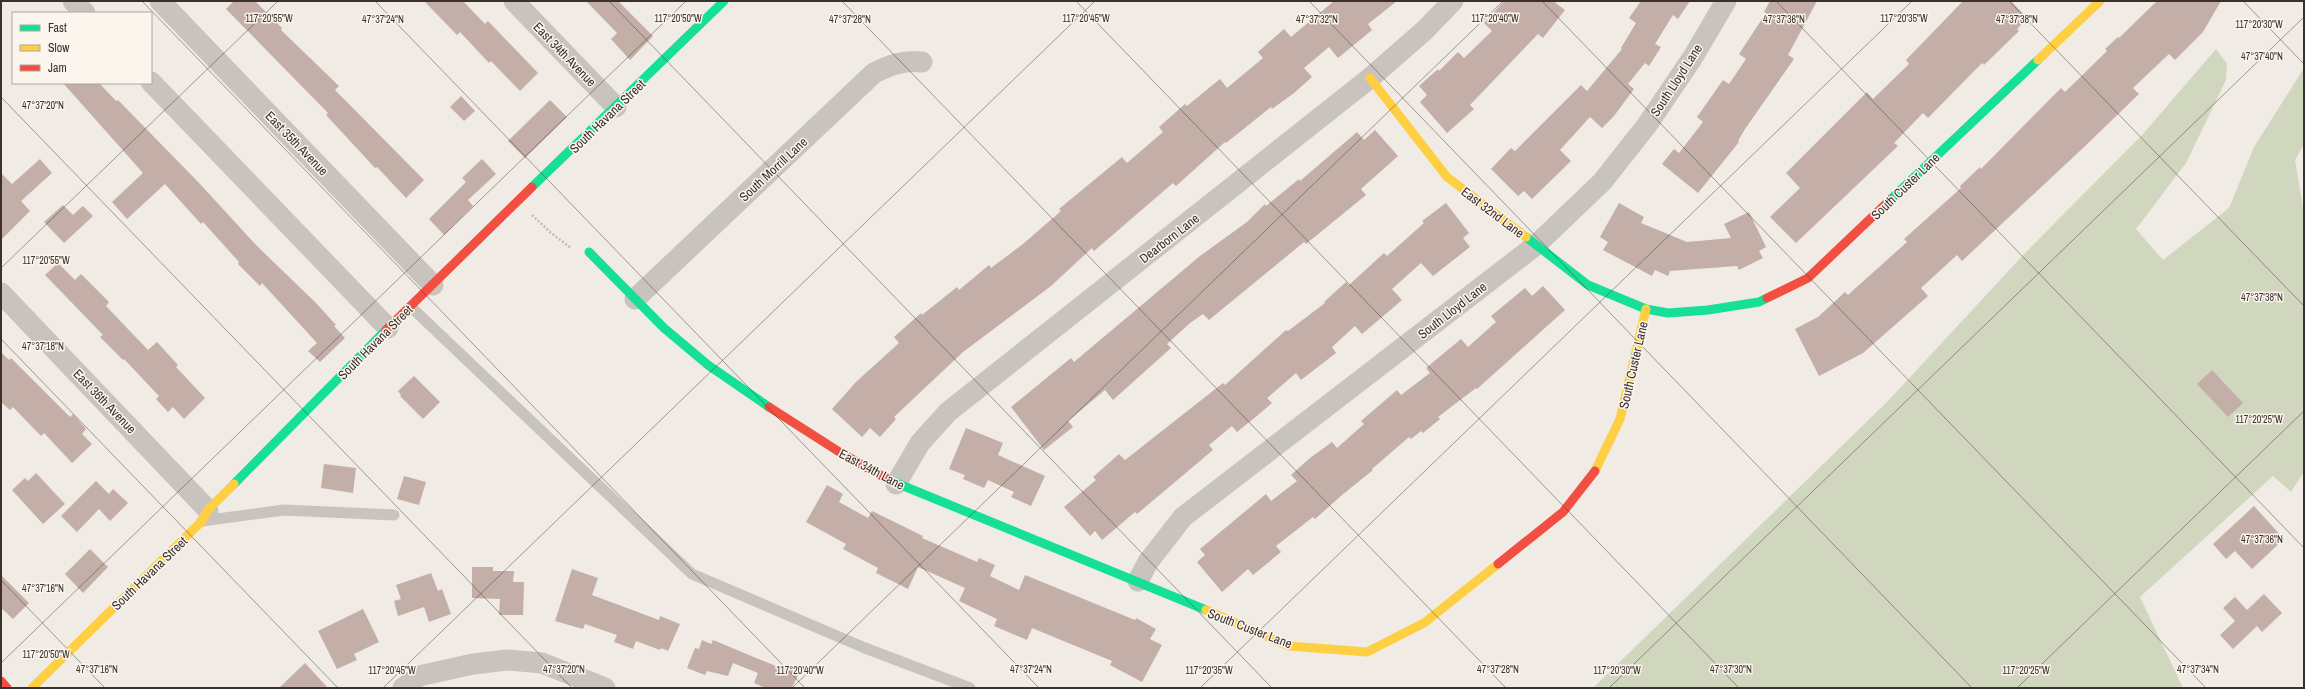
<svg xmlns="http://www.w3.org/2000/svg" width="2305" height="689" viewBox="0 0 2305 689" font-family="'Archivo Narrow',sans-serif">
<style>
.green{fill:#d1d6bf}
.building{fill:#c3afa7}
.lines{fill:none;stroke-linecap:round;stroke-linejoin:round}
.path{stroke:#c2bbb6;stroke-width:2.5;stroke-dasharray:2 2;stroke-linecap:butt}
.lane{stroke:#c9c3be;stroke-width:11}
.street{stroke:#c9c3be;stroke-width:21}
.fast{stroke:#16e098;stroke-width:9}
.slow{stroke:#ffcf43;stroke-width:9}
.jam{stroke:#f24e42;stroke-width:9}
.ticks{fill:none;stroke:#3b302b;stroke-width:1;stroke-opacity:0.45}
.labels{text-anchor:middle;stroke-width:3;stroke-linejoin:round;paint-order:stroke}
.street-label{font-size:13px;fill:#3b302b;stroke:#fbf5ee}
.ticks-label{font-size:10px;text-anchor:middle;fill:#3b302b;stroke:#fbf5ee;stroke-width:3;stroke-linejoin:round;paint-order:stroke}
</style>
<rect width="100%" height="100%" fill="#f0ebe5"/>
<!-- green -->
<path class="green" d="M2216,49L2227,64L2226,80L2186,163L2136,229L2163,260L2229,208L2254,147L2304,68V144L2295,160L2304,213V472L2291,492L2273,476L2140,597L2183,688H1593L1888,401L2026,252L2143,134Z"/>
<!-- building -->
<g class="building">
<path d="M234,1H255L282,28L281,30L339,86L335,90L424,180L406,198L377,167L375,168L326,115L328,113L226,9Z"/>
<path d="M424,1H463L485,24L488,21L538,73L520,91L491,61L489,63L460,32L457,35Z"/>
<path d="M586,1H618L653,36L630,60L611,39L617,33Z"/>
<path d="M1334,1H1397L1368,24L1372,30L1338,58L1329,47L1304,68L1312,77L1294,93L1272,109L1271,107L1226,143L1225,142L1176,186L1173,183L1094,251L1092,248L1051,286L963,352L894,417L896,419L880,437L870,428L862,437L832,409L856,382L899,343L894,337L921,313L922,315L957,287L959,290L989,265L991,268L1023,244L1061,211L1059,209L1122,157L1127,163L1163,132L1159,127L1185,104L1187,106L1220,79L1227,88L1263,58L1258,52L1284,29L1291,37Z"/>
<path d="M1504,1H1553L1565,10L1543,38L1538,34L1470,105L1474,109L1447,133L1420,102L1427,95L1419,86L1438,69L1439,71L1458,52L1464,58L1492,31L1484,23Z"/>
<path d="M1641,1H1690L1678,19L1673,15L1655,44L1661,47L1649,66L1645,63L1628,84L1634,89L1614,116L1602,128L1590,117L1560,150L1571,161L1532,199L1524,191L1518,196L1491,169L1511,148L1515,151L1581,85L1587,91L1622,49L1621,48L1636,23L1629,18Z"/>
<path d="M1770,1H1817L1788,55L1794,59L1745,129L1738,141L1739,142L1698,193L1662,164L1674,149L1679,153L1703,122L1697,117L1723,80L1729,84L1746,59L1739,54L1766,13L1764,12Z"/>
<path d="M1963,1H2011L2027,18L2017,29L2019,31L1984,65L1982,63L1928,118L1923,113L1894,143L1898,146L1796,243L1770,217L1800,188L1786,173L1867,92L1873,99L1909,64L1906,60Z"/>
<path d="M2157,1H2221L2203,32L2175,60L2169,54L2133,88L2139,94L2083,148L1962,261L1957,255L1921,288L1928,296L1863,353L1819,376L1795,329L1818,317L1845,292L1848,295L1907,242L1904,239L1961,188L1960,186L1980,167L1981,169L2061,88L2065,92L2107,51L2105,49L2118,37L2119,38Z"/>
<path d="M63,83H99L116,101L118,100L200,184L257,246L316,303L336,325L334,326L345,338L320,362L308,351L317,343L262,283L260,286L238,264L239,262L203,222L201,224L165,184L127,219L112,202L143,173Z"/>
<path d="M461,96L475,111L464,121L450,107Z"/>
<path d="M550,100L567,117L525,158L508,141Z"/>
<path d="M1375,130L1398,156L1361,189L1366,195L1306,244L1304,242L1209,320L1203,314L1190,323L1167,344L1171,348L1113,400L1105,390L1068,421L1073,427L1044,450L1011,407L1071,358L1074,362L1200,256L1247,222L1265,204L1266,206L1299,179L1300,181L1357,132L1364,140Z"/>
<path d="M40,159L52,173L21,201L30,211L1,240V173L12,184Z"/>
<path d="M482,159L496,174L468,200L473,206L444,235L429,219L466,182L462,178Z"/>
<path d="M1446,203L1469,233L1463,238L1470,247L1433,276L1421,263L1392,289L1402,300L1388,312L1362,334L1355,326L1332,347L1336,353L1301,380L1296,373L1267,398L1272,403L1258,415L1237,432L1232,426L1209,445L1213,450L1137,514L1135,512L1102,540L1095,531L1090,536L1064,507L1096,480L1093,477L1119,454L1125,460L1223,383L1225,385L1286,330L1288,331L1325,303L1324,302L1346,282L1349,285L1384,253L1387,256L1424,223L1422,221Z"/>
<path d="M1619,203L1644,217L1641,223L1687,242L1731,238L1724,224L1749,212L1766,247L1759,251L1763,258L1739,270L1737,266L1670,271L1668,276L1655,270L1652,276L1603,250L1608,242L1600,237Z"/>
<path d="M63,205L73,215L83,206L93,216L64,243L44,222Z"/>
<path d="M58,263L75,280L81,274L109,302L106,306L148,350L157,342L178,365L176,367L205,398L184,419L173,407L168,412L156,399L159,396L124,359L123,360L100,337L103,335L45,275Z"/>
<path d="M1543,286L1565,310L1477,389L1476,388L1438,417L1440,419L1423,433L1421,431L1411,439L1409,437L1372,469L1373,470L1342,495L1315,519L1313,517L1276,546L1281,552L1253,575L1248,569L1222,592L1197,562L1205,555L1200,549L1266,494L1271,501L1297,481L1291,475L1310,458L1332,442L1337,448L1364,424L1361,421L1397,390L1401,395L1430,373L1426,368L1461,339L1468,347L1496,322L1491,316L1525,288L1532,296Z"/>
<path d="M1,352L9,360L11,358L70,417L73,414L86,429L82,434L92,444L72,463L44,433L41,436L13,407L10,410L1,402Z"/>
<path d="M2212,370L2243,403L2228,417L2197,384Z"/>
<path d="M414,376L440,402L423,419L400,396L401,395L398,391Z"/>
<path d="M966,428L1003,443L998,455L1045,476L1031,506L1011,497L1014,492L988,480L984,488L963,479L965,475L949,469Z"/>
<path d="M324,464L356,468L353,493L321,488Z"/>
<path d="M36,473L65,504L43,524L12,490L25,478L28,481Z"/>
<path d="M404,476L426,482L419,505L397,499Z"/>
<path d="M96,481L109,494L113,489L128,503L110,521L99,509L77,532L61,516Z"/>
<path d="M827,485L843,494L839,502L868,518L872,511L923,536L922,538L977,562L979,558L995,565L990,576L1019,590L1025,575L1135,620L1136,618L1156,629L1150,639L1162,645L1142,682L1110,665L1112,661L1032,628L1027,640L994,626L997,619L959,601L965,588L918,567L908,589L876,573L878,568L843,549L846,544L806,522Z"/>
<path d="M2254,506L2284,539L2252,569L2235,551L2226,559L2213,544Z"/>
<path d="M90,549L108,567L83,593L65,574Z"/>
<path d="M472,567H493V571H514L513,582H524L523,615H499L500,599L472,598Z"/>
<path d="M572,569L598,578L592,595L659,620L660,616L680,624L668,651L661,648L660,650L636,641L633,649L614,642L617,635L585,624L583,629L555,621Z"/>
<path d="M431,573L438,591L442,589L451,614L429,622L424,607L398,616L394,601L401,599L396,585Z"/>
<path d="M1,575L29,603L13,619L1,608Z"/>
<path d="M2264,594L2282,613L2262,632L2257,626L2233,649L2220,635L2235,621L2223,608L2235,597L2247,610Z"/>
<path d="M363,609L379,642L354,654L357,660L337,669L318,631Z"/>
<path d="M702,640L711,644L713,640L778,667L779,665L799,673L792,688H765L754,683L758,673L733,663L728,676L707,671L705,675L687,668L695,648L699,649Z"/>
<path d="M305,663L328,688H279Z"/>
</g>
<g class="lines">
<!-- path -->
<path class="path" d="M532,215L551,233L571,248"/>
<!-- lane -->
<g class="lane">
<path d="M411,307L692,574L865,648L970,688"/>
<path d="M202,521L284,510L394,515"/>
</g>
<!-- street -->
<g class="street">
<path d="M73,1L85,13"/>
<path d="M160,1L433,285"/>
<path d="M514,1L616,107"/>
<path d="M151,82L388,328"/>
<path d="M1,293L208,510"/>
<path d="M635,299L874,73C890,65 903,60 922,62"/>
<path d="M896,484L920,443L948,412L1370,78L1425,30L1453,1"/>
<path d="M1138,581L1148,562L1183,517L1536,245L1602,182L1647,125L1693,57L1726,1"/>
<path d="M403,688L419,676L473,664L507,660L542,663L605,688"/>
</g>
<!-- fast -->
<g class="fast">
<path d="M532,187L724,1"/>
<path d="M1890,200L2038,60"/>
<path d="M1526,237L1588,285L1646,309L1668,313L1708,310L1759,302L1767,298"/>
<path d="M589,252L664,328L708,365L769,407"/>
<path d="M889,480L1206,610"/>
<path d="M234,484L386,330"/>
</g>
<!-- slow -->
<g class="slow">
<path d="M2038,60L2100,1"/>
<path d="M1370,78L1447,177L1526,237"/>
<path d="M1595,471L1620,419L1646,309"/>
<path d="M1206,610L1289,646L1367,652L1424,623L1498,564"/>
<path d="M32,688L202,521L208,510L234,484"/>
</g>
<!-- jam -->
<g class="jam">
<path d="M1767,298L1808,278L1890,200"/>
<path d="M386,330L532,187"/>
<path d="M769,407L841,453L889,480"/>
<path d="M1498,564L1563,512L1595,471"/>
<path d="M1,681L7,688"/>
</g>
</g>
<!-- ticks -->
<path class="ticks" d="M142,1L805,688M375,1L1039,688M609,1L1272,688M842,1L1506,688M1076,1L1739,688M1309,1L1972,688M1542,1L2206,688M1776,1L2304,548M2009,1L2304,306M2243,1L2304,64M1,97L572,688M1,268L278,1M1,339L338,688M1,580L105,688M1,663L686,1M383,688L1095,1M792,688L1503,1M1200,688L1912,1M1609,688L2304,17M2017,688L2304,411"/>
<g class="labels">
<!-- street labels -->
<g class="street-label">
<text transform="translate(565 54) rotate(46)" y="5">East 34th Avenue</text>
<text transform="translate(1676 80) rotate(-57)" y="5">South Lloyd Lane</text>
<text transform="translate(607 116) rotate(-44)" y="5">South Havana Street</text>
<text transform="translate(297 143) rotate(46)" y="5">East 35th Avenue</text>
<text transform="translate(773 169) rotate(-43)" y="5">South Morrill Lane</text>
<text transform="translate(1905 186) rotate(-44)" y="5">South Custer Lane</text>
<text transform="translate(1493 212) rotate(37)" y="5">East 32nd Lane</text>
<text transform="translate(1169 238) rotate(-38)" y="5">Dearborn Lane</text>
<text transform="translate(1452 310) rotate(-38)" y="5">South Lloyd Lane</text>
<text transform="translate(375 342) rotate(-45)" y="5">South Havana Street</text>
<text transform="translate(1633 365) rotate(-77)" y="5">South Custer Lane</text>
<text transform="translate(105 401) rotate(46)" y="5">East 36th Avenue</text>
<text transform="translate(872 469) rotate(28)" y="5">East 34th Lane</text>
<text transform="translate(149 573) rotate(-44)" y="5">South Havana Street</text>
<text transform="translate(1250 628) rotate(21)" y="5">South Custer Lane</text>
</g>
</g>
<g class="ticks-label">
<text x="269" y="22">117°20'55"W</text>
<text x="678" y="22">117°20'50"W</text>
<text x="1086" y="22">117°20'45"W</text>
<text x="1495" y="22">117°20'40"W</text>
<text x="1904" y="22">117°20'35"W</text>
<text x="383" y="23">47°37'24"N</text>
<text x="850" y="23">47°37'28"N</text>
<text x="1317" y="23">47°37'32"N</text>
<text x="1784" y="23">47°37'36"N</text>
<text x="2017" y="23">47°37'38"N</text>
<text x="2259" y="28">117°20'30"W</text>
<text x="2262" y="60">47°37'40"N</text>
<text x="43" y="109">47°37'20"N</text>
<text x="46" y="264">117°20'55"W</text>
<text x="2262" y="301">47°37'38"N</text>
<text x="43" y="350">47°37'18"N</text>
<text x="2259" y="423">117°20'25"W</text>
<text x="2262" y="543">47°37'36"N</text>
<text x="43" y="592">47°37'16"N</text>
<text x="46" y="658">117°20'50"W</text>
<text x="97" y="673">47°37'16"N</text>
<text x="564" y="673">47°37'20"N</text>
<text x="1031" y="673">47°37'24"N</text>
<text x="1498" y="673">47°37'28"N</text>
<text x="1731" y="673">47°37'30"N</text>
<text x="2198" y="673">47°37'34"N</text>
<text x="392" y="674">117°20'45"W</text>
<text x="800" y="674">117°20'40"W</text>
<text x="1209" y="674">117°20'35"W</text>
<text x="1617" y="674">117°20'30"W</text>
<text x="2026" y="674">117°20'25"W</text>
</g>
<!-- border -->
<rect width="2305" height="689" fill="none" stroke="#3b302b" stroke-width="4"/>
<!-- legend -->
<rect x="12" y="12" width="140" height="72" fill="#fbf5ee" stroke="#aea6a0"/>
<rect x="20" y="25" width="20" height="6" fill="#16e098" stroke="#aea6a0"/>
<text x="48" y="32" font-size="12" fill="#3b302b">Fast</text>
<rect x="20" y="45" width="20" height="6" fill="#ffcf43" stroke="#aea6a0"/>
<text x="48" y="52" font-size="12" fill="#3b302b">Slow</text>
<rect x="20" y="65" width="20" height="6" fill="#f24e42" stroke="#aea6a0"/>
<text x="48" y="72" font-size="12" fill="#3b302b">Jam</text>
</svg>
